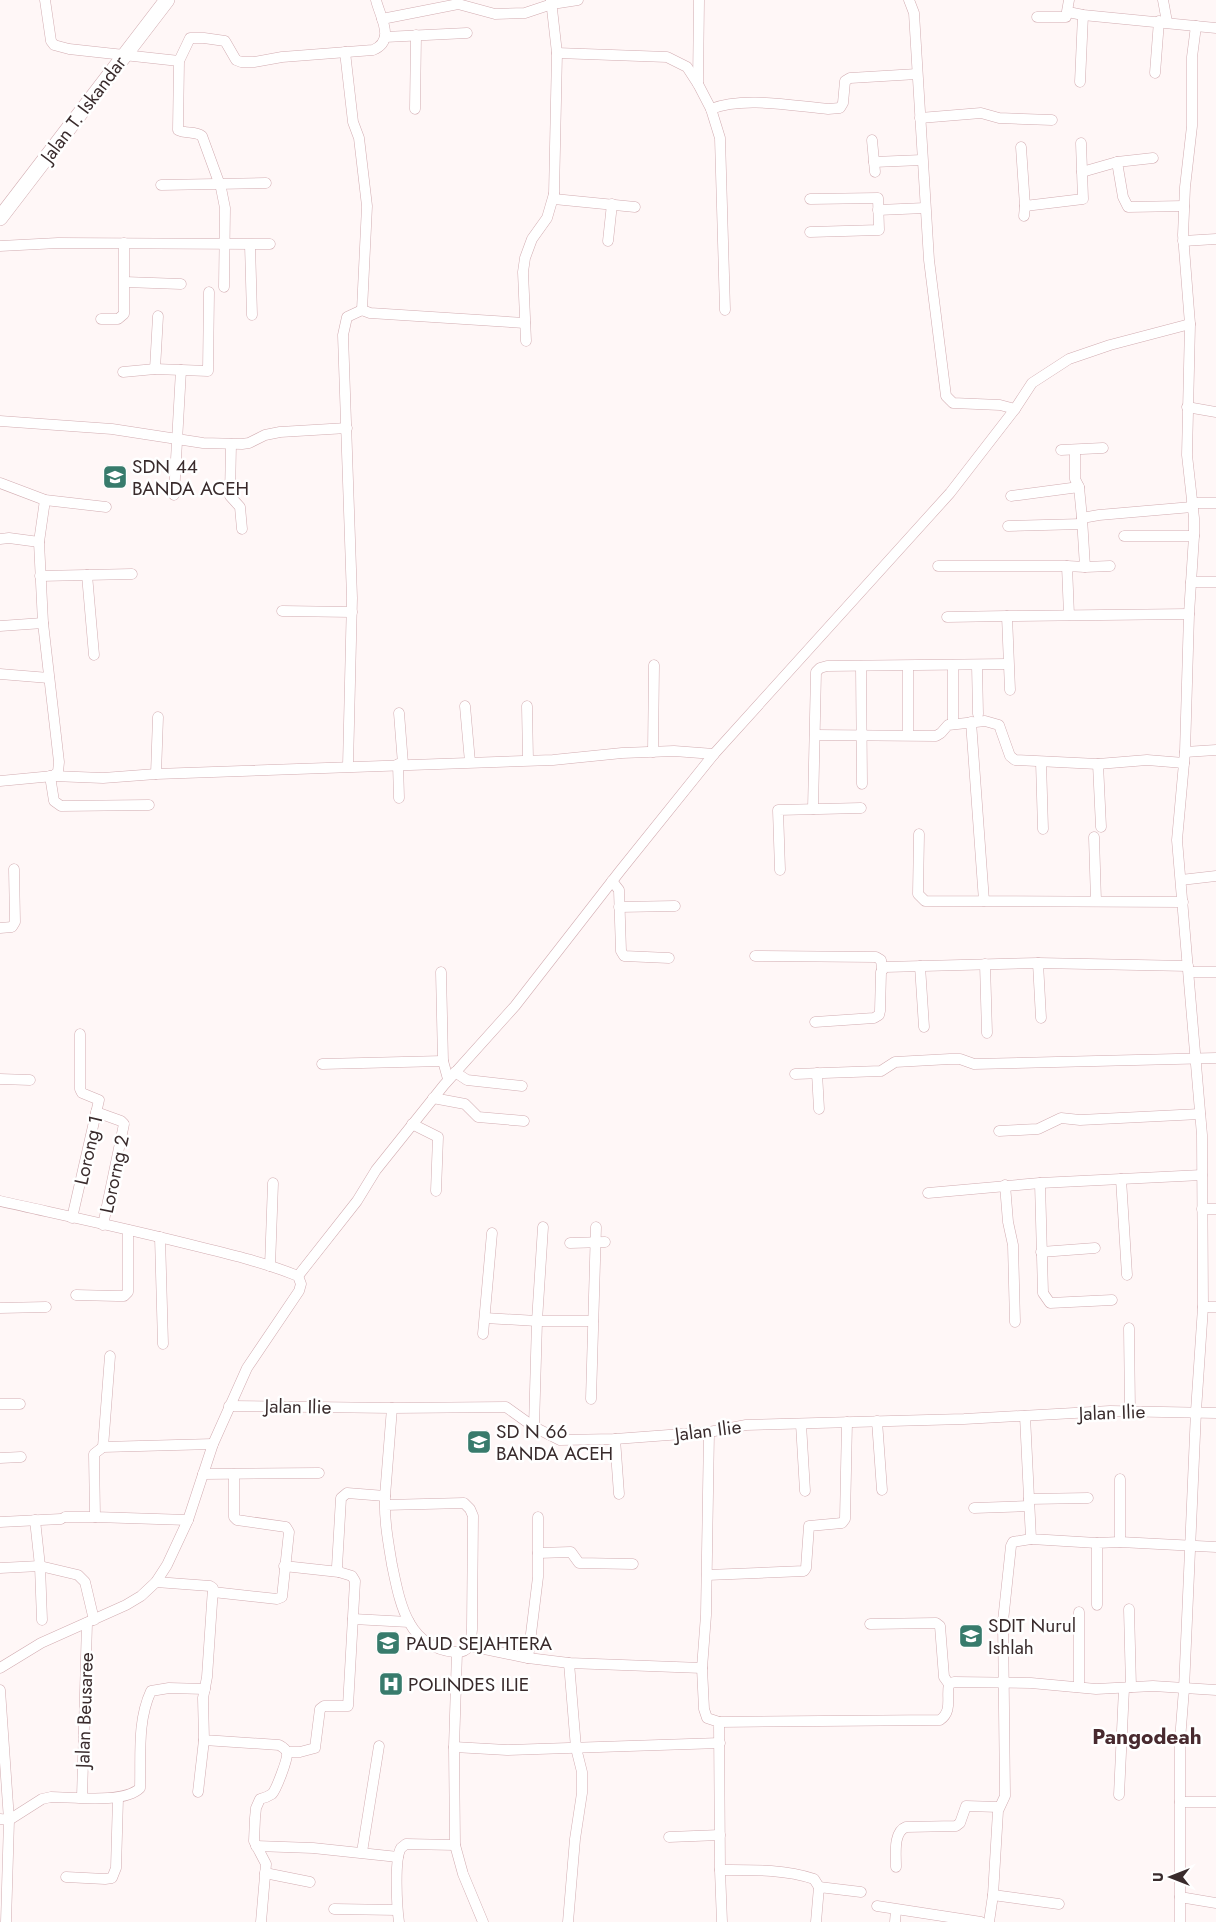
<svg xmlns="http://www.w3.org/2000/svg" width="1216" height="1922" viewBox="0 0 1216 1922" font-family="Jost,sans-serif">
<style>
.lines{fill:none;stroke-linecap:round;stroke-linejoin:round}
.street-casing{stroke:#d2acb1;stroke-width:11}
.secondary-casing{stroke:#d2acb1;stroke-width:16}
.street{stroke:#fff;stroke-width:10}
.secondary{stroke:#fff;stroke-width:15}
.labels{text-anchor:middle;stroke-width:5;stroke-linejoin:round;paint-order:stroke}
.street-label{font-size:19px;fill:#392b2c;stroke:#fff}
.poi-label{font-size:19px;fill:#392b2c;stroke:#fff;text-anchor:start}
.quarter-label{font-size:21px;font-weight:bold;fill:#482a2f;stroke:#fff}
</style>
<rect width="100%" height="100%" fill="#fff7f7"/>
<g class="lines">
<defs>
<g id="street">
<path d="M45,0L51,41L54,45L69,49L179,61"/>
<path d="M909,0L914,13L929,260L946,396L953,403L1000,405L1015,409"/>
<path d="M1163,0L1167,22"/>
<path d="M1068,12L1083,15L1216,28"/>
<path d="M1037,17H1066L1069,0"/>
<path d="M382,19L458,4L495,14L525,13L552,4L578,0"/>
<path d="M1196,26L1192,57V126L1185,187L1183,235L1190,324L1187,455L1194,518V536L1189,614L1185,752L1177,840L1202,1135L1203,1307L1196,1411L1184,1689L1180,1740V1802H1216"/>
<path d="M385,37L467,33"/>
<path d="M345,52L353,122L359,138L367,206L362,310L370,313L525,323"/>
<path d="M557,53L667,57L687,67L698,84L711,109L720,138L725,310"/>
<path d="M1155,73L1159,21"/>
<path d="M1080,82L1083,15"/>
<path d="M698,84L699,0"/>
<path d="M415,109L416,35"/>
<path d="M711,109C743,96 793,106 828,109L840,108L843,103L845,81L850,78L917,74"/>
<path d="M920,118L981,113L999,118L1052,120"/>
<path d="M872,140L875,172"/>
<path d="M1021,147L1025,206L1083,199L1081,143"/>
<path d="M1153,158L1117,162L1123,197L1128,207L1184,206"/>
<path d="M874,162L922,160"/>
<path d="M1082,172L1117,162"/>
<path d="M161,185L266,183"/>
<path d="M554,194V199L635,207"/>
<path d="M878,210L925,208"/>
<path d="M1024,216L1025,206"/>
<path d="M810,232L879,230L878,198L810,199"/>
<path d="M608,241L612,204"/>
<path d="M1183,241L1216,239"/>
<path d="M250,245L252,315"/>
<path d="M0,246L58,243L270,244"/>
<path d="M125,282L181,284"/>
<path d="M224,287L225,208L221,188L202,136C195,131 186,134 178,130L179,61L190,38H204L225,41L236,60L241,62H254L282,57L373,50C396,41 380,17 376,0"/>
<path d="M101,319H118L124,314V243"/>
<path d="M526,341L523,272L525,258L532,239L547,218L554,194L557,53L551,0"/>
<path d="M155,369L158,316"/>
<path d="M123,372L155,369L208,371L209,292"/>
<path d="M1187,407L1216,412"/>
<path d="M0,421L112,429L203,443L242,444L249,443L265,435L280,432L347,428"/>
<path d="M231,444L230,496L240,507L242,529"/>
<path d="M1061,450L1103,448"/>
<path d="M1075,450V479L1079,487L1082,518"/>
<path d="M0,483L45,500L106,507"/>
<path d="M174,495L181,370"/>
<path d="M1011,496L1079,487"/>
<path d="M1192,503H1216"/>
<path d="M1008,526L1082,524"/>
<path d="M1124,536H1194"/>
<path d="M0,539L9,538L39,542"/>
<path d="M938,566H1067"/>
<path d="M1085,567L1110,566"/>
<path d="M87,575L94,655"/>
<path d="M40,576L132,574"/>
<path d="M1191,582H1216"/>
<path d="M282,611L352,612"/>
<path d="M1069,615L1067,566L1085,567L1082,518L1099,515L1192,507"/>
<path d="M947,617L1007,616"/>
<path d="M0,626L43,623"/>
<path d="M953,665V724"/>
<path d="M977,665L978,714"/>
<path d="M861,666L862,784"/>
<path d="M908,666V735"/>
<path d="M0,674L49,678"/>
<path d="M1010,690L1007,616L1189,614"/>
<path d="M465,706L470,762"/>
<path d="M527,706L528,760"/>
<path d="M399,713L403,764"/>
<path d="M971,722L984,901"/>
<path d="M815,735L936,736L941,733L948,725L985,721L999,725L1010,756L1015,760L1098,764L1147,760L1184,763"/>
<path d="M653,752L654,665"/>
<path d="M1185,752L1216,750"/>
<path d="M1041,762L1043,829"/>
<path d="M398,764L399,798"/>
<path d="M1098,764L1101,827"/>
<path d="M348,766L352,598L343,335L347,317L362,310"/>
<path d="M156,774L158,717"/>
<path d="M50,776L54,801L61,806L149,805"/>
<path d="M53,776L103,778L156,774L553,760L622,753L674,751L714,754"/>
<path d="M0,781L53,776L58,772L59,762L43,623L39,542L45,500"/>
<path d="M813,809L816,672L820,668L827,666L1008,664"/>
<path d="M919,834L918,894L925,901L1183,902"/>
<path d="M1094,837L1096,901"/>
<path d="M780,870L778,810L861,808"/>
<path d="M1181,880L1216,876"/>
<path d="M612,881L619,890L621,951L624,956L669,958"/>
<path d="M619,907L675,906"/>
<path d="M0,928L12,927L15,922L14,869"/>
<path d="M755,956L876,957L881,960L882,969"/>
<path d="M1038,963L1041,1018"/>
<path d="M985,964L987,1033"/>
<path d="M920,966L924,1027"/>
<path d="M441,972L443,1061L448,1079"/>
<path d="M1189,972H1216"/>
<path d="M815,1022L874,1018L879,1015L880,1011L881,972L885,967L1038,963L1188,966"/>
<path d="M322,1064L443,1061"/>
<path d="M455,1072L467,1080L522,1086"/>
<path d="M817,1073L819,1109"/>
<path d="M795,1074L881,1071L895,1062L950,1059H960L974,1064L1216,1058"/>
<path d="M0,1079L30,1080"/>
<path d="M433,1098L465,1104L478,1117L524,1121"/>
<path d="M96,1112L121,1121L124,1124L103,1225"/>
<path d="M412,1124L438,1137L436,1191"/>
<path d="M999,1131L1038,1129L1061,1118L1080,1120L1200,1114"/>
<path d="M1121,1179L1127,1275"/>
<path d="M1040,1183L1043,1293L1050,1303L1112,1300"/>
<path d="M1005,1185L1008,1222L1013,1245L1015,1322"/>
<path d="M928,1193L1040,1183L1202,1175"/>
<path d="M0,1201C67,1216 134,1230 200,1247C233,1255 266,1263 298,1276L301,1284L299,1291L247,1368L213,1444L188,1520L167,1565L156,1582L141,1596L126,1605L41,1643L0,1668"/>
<path d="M1202,1209H1216"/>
<path d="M72,1218L99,1100L82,1093L80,1089V1034"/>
<path d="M160,1237L163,1344"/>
<path d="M570,1243L605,1242"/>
<path d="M1041,1252L1095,1248"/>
<path d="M270,1266L273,1183"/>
<path d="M298,1276L357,1201L376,1170L444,1085L515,1006L620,871L714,754L950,493L1015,409L1032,383L1069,359L1110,345L1190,324"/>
<path d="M76,1295L117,1296H124L128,1292V1230"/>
<path d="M1203,1307H1216"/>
<path d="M0,1308L46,1307"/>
<path d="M485,1318L537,1321H593"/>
<path d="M1129,1328L1130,1411"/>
<path d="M483,1334L492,1233"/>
<path d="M591,1399L596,1227"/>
<path d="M0,1404H20"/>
<path d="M229,1406L392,1408L506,1407L534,1427L560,1440L615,1439L709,1432L746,1425L964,1419L1110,1411L1216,1413"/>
<path d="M1025,1416L1031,1539L1097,1543"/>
<path d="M877,1421L882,1490"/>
<path d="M801,1424L805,1491"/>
<path d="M534,1427L537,1321L543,1227"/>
<path d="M709,1432L706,1615L702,1668L704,1709L707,1718L719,1722L720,1870L722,1922"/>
<path d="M615,1439L619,1494"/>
<path d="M103,1447L110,1356"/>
<path d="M0,1458L21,1457"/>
<path d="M203,1474L319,1473"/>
<path d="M1029,1499L1088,1498"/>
<path d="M385,1505L464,1503L470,1509L473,1516L472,1629C471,1642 471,1653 454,1652C407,1647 400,1603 392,1565C388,1541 384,1520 385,1496L392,1408"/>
<path d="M974,1508L1029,1506"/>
<path d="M65,1517H95"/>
<path d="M35,1520L40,1566L42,1620"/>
<path d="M188,1520L95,1517L94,1454L103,1447L213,1444"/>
<path d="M0,1522L61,1519"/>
<path d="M1120,1542V1479"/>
<path d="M538,1553L571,1552L579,1563L633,1564"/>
<path d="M284,1566L339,1572"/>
<path d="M0,1568L40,1566L78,1575L85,1582L94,1620"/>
<path d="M707,1575L804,1571L806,1568L809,1526L842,1523L845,1519L847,1422"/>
<path d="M156,1582L210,1586L213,1588L207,1677L203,1698L204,1740L279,1745C283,1747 286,1749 287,1753C288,1759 276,1790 272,1794C269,1796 264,1798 260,1799L256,1808L255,1818L254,1841L266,1864L261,1922"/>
<path d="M213,1592L277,1599L282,1597L289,1532L286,1527L237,1520L234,1517V1474"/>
<path d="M1097,1605V1543L1120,1542L1216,1547"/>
<path d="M1129,1609L1131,1687"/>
<path d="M353,1619L409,1622"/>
<path d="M870,1624L936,1623L940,1626L944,1677L949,1684"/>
<path d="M470,1646L528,1658L569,1663L702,1668"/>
<path d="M457,1652L454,1747L455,1845L463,1874L483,1922"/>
<path d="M528,1658L538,1577V1517"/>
<path d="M1079,1687V1612"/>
<path d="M0,1690L9,1820L6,1922"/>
<path d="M719,1722L940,1720C953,1711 946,1697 949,1684L954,1682L1031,1683L1096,1689L1153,1686L1216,1690"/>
<path d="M454,1747L507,1750L720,1743"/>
<path d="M287,1752H300L315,1748L320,1709L324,1706H348L355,1581L352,1576L339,1572L337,1567L341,1498L347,1493L385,1496"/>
<path d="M198,1792L204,1740"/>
<path d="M1119,1795L1124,1688"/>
<path d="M82,1797L87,1623"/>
<path d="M1180,1802V1922"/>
<path d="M0,1819L9,1820L42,1799L51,1797C73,1797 124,1804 140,1788C141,1756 137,1721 151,1691L169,1688L205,1689"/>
<path d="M669,1837L720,1835"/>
<path d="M256,1846L313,1848L398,1857"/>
<path d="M362,1852L379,1746"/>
<path d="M896,1867C896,1854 893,1832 906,1827L956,1826L960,1823L966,1806L999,1807"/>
<path d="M720,1870C751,1870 784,1869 814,1879L819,1887"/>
<path d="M265,1873L310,1882"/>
<path d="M66,1877L105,1879L112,1878L116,1868L118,1798"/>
<path d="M993,1895L1059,1904"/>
<path d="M1180,1897L1216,1903"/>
<path d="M877,1906L981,1922"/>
<path d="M334,1909L397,1910"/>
<path d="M399,1922C397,1908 394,1859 401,1848L406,1844L455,1845"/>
<path d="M568,1922L575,1839L582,1793V1772L576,1748L569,1663"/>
<path d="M816,1922L819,1887L861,1892"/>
<path d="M895,1922L896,1910"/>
<path d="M989,1922L993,1895L998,1811L1005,1796L1003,1621L1011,1546L1013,1542L1031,1539"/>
</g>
<path id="secondary" d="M0,218L167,0"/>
</defs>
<!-- street casing -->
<use href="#street" class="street-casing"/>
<!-- secondary casing -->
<use href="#secondary" class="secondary-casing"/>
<!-- street -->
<use href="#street" class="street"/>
<!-- secondary -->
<use href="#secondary" class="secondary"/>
</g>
<!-- icons -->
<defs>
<symbol id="school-square" viewBox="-11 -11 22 22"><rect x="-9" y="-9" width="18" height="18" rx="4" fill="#387b6c" stroke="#fff"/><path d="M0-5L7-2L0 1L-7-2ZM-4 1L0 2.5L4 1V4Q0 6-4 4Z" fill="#fff"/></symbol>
<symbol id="hospital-square" viewBox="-11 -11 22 22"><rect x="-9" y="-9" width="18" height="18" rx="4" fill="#387b6c" stroke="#fff"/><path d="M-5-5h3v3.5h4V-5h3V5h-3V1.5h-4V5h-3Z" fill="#fff"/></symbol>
</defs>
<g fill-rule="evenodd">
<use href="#school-square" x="101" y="463" width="28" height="28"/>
<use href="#school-square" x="465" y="1428" width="28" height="28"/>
<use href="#school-square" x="957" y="1622" width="28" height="28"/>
<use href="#school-square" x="374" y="1629" width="28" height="28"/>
<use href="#hospital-square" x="377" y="1670" width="28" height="28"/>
</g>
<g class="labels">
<!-- street labels -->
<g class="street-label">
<text transform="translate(83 109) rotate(-53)" y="7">Jalan T. Iskandar</text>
<text transform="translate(88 1150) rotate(-77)" y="7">Lorong 1</text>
<text transform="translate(114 1174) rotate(-78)" y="7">Lororng 2</text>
<text transform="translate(298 1406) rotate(1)" y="7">Jalan Ilie</text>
<text transform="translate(1112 1412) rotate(-2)" y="7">Jalan Ilie</text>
<text transform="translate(708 1430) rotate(-7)" y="7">Jalan Ilie</text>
<text transform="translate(84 1710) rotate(-88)" y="7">Jalan Beusaree</text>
</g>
<!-- poi labels -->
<g class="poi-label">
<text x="132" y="473">SDN 44<tspan x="132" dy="22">BANDA ACEH</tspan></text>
<text x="496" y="1438">SD N 66<tspan x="496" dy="22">BANDA ACEH</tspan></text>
<text x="988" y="1632">SDIT Nurul<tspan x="988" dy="22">Ishlah</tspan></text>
<text x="406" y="1650">PAUD SEJAHTERA</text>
<text x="408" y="1691">POLINDES ILIE</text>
</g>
<!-- quarter labels -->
<g class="quarter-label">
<text x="1147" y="1744">Pangodeah</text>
</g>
</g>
<!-- north arrow -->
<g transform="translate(1171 1877) rotate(270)" stroke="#ffffff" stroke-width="4" paint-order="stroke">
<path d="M0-4L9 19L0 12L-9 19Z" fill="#392b2c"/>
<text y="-8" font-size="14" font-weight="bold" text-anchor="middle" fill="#392b2c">U</text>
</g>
</svg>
